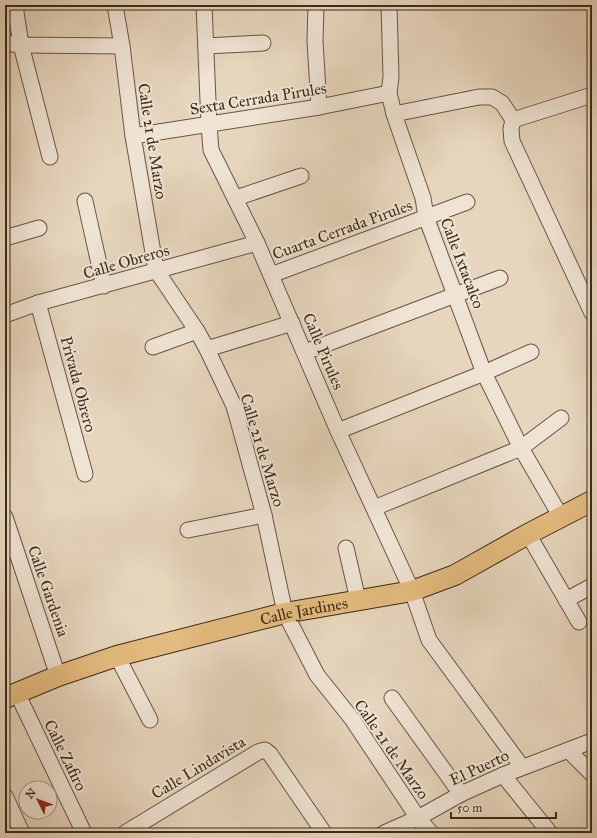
<svg xmlns="http://www.w3.org/2000/svg" width="597" height="838" viewBox="0 0 597 838" font-family="'IM FELL Great Primer',serif">
<style>
.lines{fill:none;stroke-linecap:round;stroke-linejoin:round}
.minor-casing{stroke:#665642;stroke-width:17}
.major-casing{stroke:#3b2c19;stroke-width:22}
.minor{stroke:#efe4d4;stroke-width:15}
.major{stroke:#e4bb7e;stroke-width:20}
.labels{text-anchor:middle;stroke-width:4;stroke-linejoin:round;paint-order:stroke}
.street-label{font-size:16px;fill:#3b2c19;stroke:#efe4d4}
</style>
<rect width="100%" height="100%" fill="#e7d6bd"/>
<filter id="stains"><feTurbulence type="fractalNoise" baseFrequency=".005" numOctaves="4"/><feColorMatrix values="0 0 0 0 .2 0 0 0 0 .09 0 0 0 0 .02 0 0 0 .5 -.17"/></filter>
<radialGradient id="worn" r=".72"><stop offset=".6" stop-color="#630" stop-opacity="0"/><stop offset="1" stop-color="#630" stop-opacity=".3"/></radialGradient>
<g class="lines">
<defs>
<g id="minor">
<path d="M15,5L21,45L50,157"/>
<path d="M115,5L122,46L133,136L156,270L197,331L207,349L234,406L264,515L285,613L317,675L352,719L418,818L431,833"/>
<path d="M204,5L209,125L211,150L257,243L338,431L412,591L429,640L522,767"/>
<path d="M316,5L315,41L319,107"/>
<path d="M389,5L391,77L389,93L394,114L423,198L426,217L484,373L521,448L561,517"/>
<path d="M5,43L21,45L122,46"/>
<path d="M206,46L263,43"/>
<path d="M394,114L479,97H492L502,103L513,120L511,129L512,141L592,313"/>
<path d="M513,120L592,95"/>
<path d="M133,136L319,107L389,93"/>
<path d="M236,198L301,176"/>
<path d="M85,201L104,286"/>
<path d="M5,238L39,228"/>
<path d="M271,275L467,202"/>
<path d="M38,303L85,474"/>
<path d="M5,315L38,303L257,243"/>
<path d="M153,347L197,331"/>
<path d="M207,349L292,323"/>
<path d="M305,352L500,278"/>
<path d="M338,431L484,373L531,352"/>
<path d="M374,508L521,448L561,418"/>
<path d="M5,517L58,676"/>
<path d="M188,530L264,515"/>
<path d="M528,534L579,622"/>
<path d="M346,548L358,600"/>
<path d="M566,600L592,586"/>
<path d="M117,656L150,720"/>
<path d="M17,693L84,833"/>
<path d="M392,698L461,794"/>
<path d="M569,751L592,774"/>
<path d="M503,775L550,833"/>
<path d="M5,796L22,833"/>
<path d="M125,833L258,752L265,750L270,754L324,833"/>
<path d="M384,833L418,818L461,794L503,775L592,741"/>
</g>
<g id="major">
<path id="s1" d="M5,698L58,676L117,656L285,613L412,591L455,575L528,534L592,501"/>
</g>
</defs>
<!-- minor casing -->
<use href="#minor" class="minor-casing"/>
<!-- major casing -->
<use href="#major" class="major-casing"/>
<!-- minor -->
<use href="#minor" class="minor"/>
<!-- major -->
<use href="#major" class="major"/>
</g>
<g class="labels">
<!-- street labels -->
<g class="street-label">
<text transform="translate(258 98) rotate(-9)" y="6">Sexta Cerrada Pirules</text>
<text transform="translate(153 141) rotate(81)" y="6">Calle 21 de Marzo</text>
<text transform="translate(342 229) rotate(-20)" y="6">Cuarta Cerrada Pirules</text>
<text transform="translate(126 261) rotate(-16)" y="6">Calle Obreros</text>
<text transform="translate(463 263) rotate(69)" y="6">Calle Ixtacalco</text>
<text transform="translate(324 351) rotate(67)" y="6">Calle Pirules</text>
<text transform="translate(79 384) rotate(75)" y="6">Privada Obrero</text>
<text transform="translate(263 450) rotate(73)" y="6">Calle 21 de Marzo</text>
<text transform="translate(49 591) rotate(71)" y="6">Calle Gardenia</text>
<text dy="6" stroke="none"><textPath href="#s1" startOffset="312">Calle Jardines</textPath></text>
<text transform="translate(392 749) rotate(55)" y="6">Calle 21 de Marzo</text>
<text transform="translate(66 755) rotate(64)" y="6">Calle Zafiro</text>
<text transform="translate(198 767) rotate(-31)" y="6">Calle Lindavista</text>
<text transform="translate(479 767) rotate(-25)" y="6">El Puerto</text>
</g>
</g>
<!-- margin -->
<rect width="597" height="838" fill="none" stroke="#e7d6bd" stroke-width="20"/>
<rect x="6" y="6" width="585" height="826" fill="none" stroke="#3b2c19" stroke-width="2"/>
<rect x="10" y="10" width="577" height="818" fill="none" stroke="#3b2c19"/>
<!-- north arrow -->
<g transform="translate(38 800) rotate(312)"><circle r="19" fill="#efe4d4" stroke="#a79a89"/>
<path d="M0-3L7 15L0 10L-7 15Z" fill="#8f2418"/>
<text y="-6" font-size="11" font-weight="bold" text-anchor="middle" fill="#3b2c19">N</text>
</g>
<!-- scale -->
<path d="M451 812v6h105v-6" fill="none" stroke="#3b2c19" stroke-width="2"/>
<text x="457" y="812" font-size="12" fill="#3b2c19" stroke="#efe4d4" stroke-width="3" paint-order="stroke">50 m</text>
<rect width="100%" height="100%" filter="url(#stains)"/>
<rect width="100%" height="100%" fill="url(#worn)"/>
</svg>
